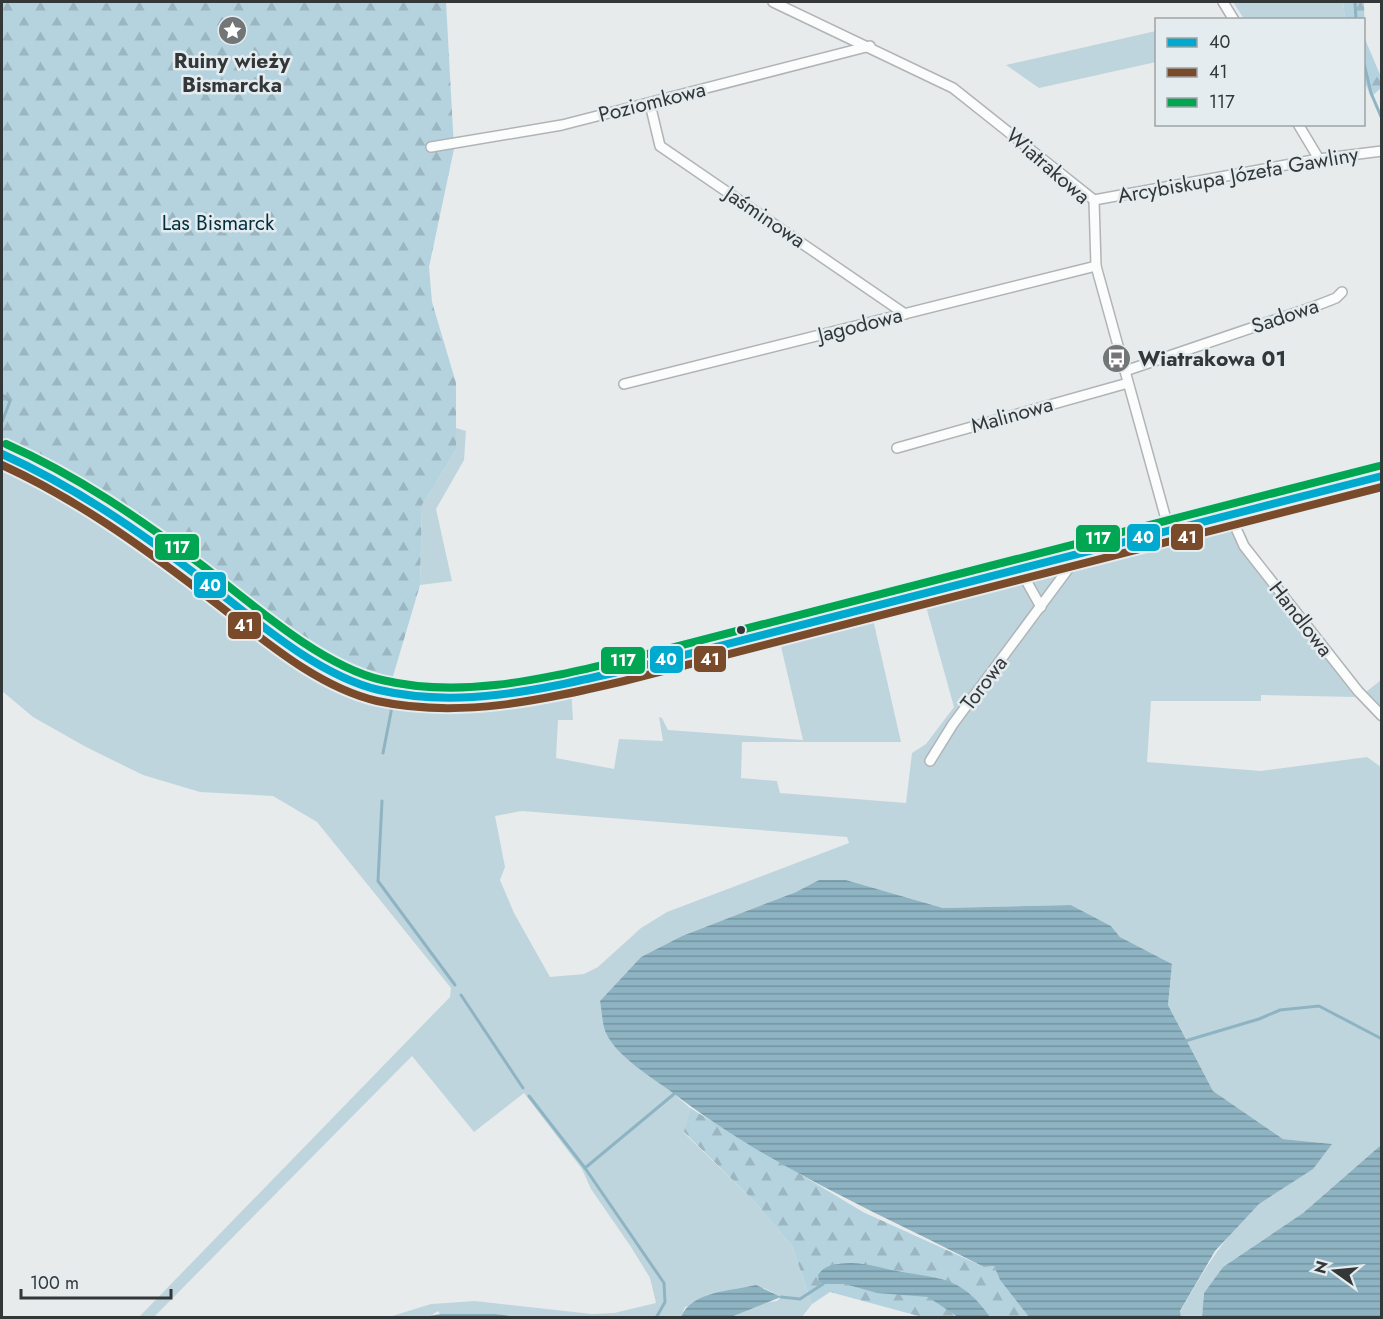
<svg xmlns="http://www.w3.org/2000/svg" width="1383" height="1319" viewBox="0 0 1383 1319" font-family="Jost,sans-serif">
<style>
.green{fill:#bfd5de;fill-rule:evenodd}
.forest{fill:url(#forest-firs)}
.water{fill:url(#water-rules)}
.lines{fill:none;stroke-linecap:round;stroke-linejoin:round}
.stream{stroke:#8eb4c3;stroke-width:3}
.street-casing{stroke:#b1b4b5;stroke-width:12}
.secondary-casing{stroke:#b1b4b5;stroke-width:16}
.street{stroke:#fbfcfc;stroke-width:9}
.secondary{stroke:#fbfcfc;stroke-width:14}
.bus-1-casing{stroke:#e4ecef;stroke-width:12}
.bus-2-casing{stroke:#e4ecef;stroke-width:12}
.bus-3-casing{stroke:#e4ecef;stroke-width:12}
.bus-1{stroke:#00a9ce;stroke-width:8}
.bus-2{stroke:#7a4b2a;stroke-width:8}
.bus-3{stroke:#00a651;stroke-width:8}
.bus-dot{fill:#343738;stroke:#e4ecef;stroke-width:2}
.labels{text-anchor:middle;stroke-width:5;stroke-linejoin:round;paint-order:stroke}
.poi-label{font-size:21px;font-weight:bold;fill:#343738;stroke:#e4ecef}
.street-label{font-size:21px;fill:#343738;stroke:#e4ecef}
.park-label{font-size:21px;fill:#002f3f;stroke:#e4ecef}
.line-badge{stroke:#e4ecef;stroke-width:2}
.badge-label{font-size:16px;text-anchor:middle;font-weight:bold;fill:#fff}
</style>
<defs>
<pattern id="forest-firs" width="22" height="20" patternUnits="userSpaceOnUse" patternTransform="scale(1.5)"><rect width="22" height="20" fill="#b4d3df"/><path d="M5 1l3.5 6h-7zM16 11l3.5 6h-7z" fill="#9bb6c0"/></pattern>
<pattern id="water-rules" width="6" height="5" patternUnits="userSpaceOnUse" patternTransform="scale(1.5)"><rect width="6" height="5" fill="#8eb4c3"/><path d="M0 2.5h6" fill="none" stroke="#75939f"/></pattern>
</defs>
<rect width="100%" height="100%" fill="#e7ebec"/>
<!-- green -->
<g class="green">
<path d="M1233,2H1343L1345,19H1244Z"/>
<path d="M1156,31V62L1039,88L1006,65Z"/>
<path d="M456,428L466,431L464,460L436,509L452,581L420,585L422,505L456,450Z"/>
<path d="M2,460L76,498L230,605L291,655L335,680L369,696L399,700L571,687L573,720H558L556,758L614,769L619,739L663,741L659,717L662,718L668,730L803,740L779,638L872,615L901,742H742L741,778L777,781L780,793L906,803L912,753L926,744L954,707L925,603L1225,520L1254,565L1355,697L1261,695V701H1151L1147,762L1261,771L1367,757L1381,767V1145L1303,1213L1223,1267L1204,1293L1202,1317H1181L1180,1312C1203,1272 1224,1235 1258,1205C1286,1180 1309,1179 1331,1144L1283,1139L1213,1091L1168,1005L1172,964L1120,937L1111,926L1071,905L943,908L846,880H819L796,892L682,936L641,957L600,1001L674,1094L690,1108L684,1133L755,1202L792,1246L812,1304L802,1317H731L763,1303L777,1301L781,1297L764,1288L685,1307L681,1317L516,1318L496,1314H440L438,1311L429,1317H389L431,1304L475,1301L592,1314L614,1313L656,1303L650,1278L631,1247L591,1189L582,1169L524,1093L474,1132L412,1056L154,1317H139L450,997L451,988L317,822L273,796L200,792L143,775L86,747L33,717L2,691ZM522,811L847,837L849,843L667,912L641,928L598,967L584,974L550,977L514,913L500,880L505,867L495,816Z"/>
<path d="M1381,680V709L1366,692Z"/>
</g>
<!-- forest -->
<g class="forest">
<path d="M2,2H446L454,149L429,267L432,302L456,383V450L422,505L420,585L391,683L350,668L298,641L119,508L32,458L2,444Z"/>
<path d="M1343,2H1364L1365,39L1381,77V88L1371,97L1364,80V20L1345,19Z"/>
<path d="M690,1108L863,1212L984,1267L994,1266L1000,1280L1029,1317H922L830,1292L812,1304L792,1246L755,1202L684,1132Z"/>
</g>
<!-- water -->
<g class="water">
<path d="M819,880H846L943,908L1071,905L1111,926L1120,937L1172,964L1168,1005L1213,1091L1283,1139L1332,1144L1313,1169L1259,1204L1215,1251L1180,1311L1181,1317H1029L1000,1280L994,1266L984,1267C878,1213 768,1166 673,1093C653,1078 617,1057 606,1033C602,1024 602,1011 600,1001L641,957L682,936L796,892Z"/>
<path d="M1381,1145V1317H1202L1204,1293L1223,1267L1303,1213Z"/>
<path d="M851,1263C873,1264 883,1269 902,1272C946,1279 963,1279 990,1317H958L928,1297L877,1293L845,1284H823L819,1282L818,1275C826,1263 838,1264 851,1263Z"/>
<path d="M756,1285L781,1297L731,1317H681C691,1291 732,1291 756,1285Z"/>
<path d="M440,1314H496L516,1317H424Z"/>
</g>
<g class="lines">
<!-- stream -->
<g class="stream">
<path d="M1355,2L1356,20"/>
<path d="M1364,63L1371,93L1382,119"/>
<path d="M2,395L10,401L2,422"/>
<path d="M351,671L364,675"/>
<path d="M370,677L378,678"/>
<path d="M385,680H395"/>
<path d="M383,753L392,707"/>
<path d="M382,801L378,881L455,985"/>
<path d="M461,995L523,1088"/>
<path d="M1185,1041L1259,1019L1280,1010L1319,1006L1382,1039"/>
<path d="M529,1096L585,1168L664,1283L665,1302L656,1318"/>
<path d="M585,1168L674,1094"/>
<path d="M781,1297L800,1299L823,1284"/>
</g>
<defs>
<g id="street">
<path d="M773,2L953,88L1094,200L1096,266L1169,530"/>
<path d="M1223,2L1234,20"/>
<path d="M650,104L660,146L905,314"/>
<path d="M1298,124L1319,159"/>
<path d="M431,147L562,125L870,46"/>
<path d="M1094,200L1319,159L1382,151"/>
<path d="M1125,371L1313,307L1336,298L1342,292"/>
<path d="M624,384L1096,266"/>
<path d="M897,448L1128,383"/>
<path d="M1230,515L1244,546L1358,691L1382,716"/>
<path d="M1019,568L1041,607"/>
<path d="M930,761L953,724L1080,553"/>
</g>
<path id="secondary" d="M2,454C94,491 173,559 253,617C292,645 331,678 378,690C457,710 544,689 622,671L1382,476"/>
</defs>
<!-- street casing -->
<use href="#street" class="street-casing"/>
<!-- secondary casing -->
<use href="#secondary" class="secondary-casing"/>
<!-- street -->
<use href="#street" class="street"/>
<!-- secondary -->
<use href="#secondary" class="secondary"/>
<defs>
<path id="bus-1" d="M2,454C75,487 139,531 202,579C253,618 316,675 379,690C460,709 543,689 622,671L1382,476"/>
<path id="bus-2" d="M2,465C76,499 140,545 204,594C256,633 313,686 377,701C460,719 543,700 624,681L1382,487"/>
<path id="bus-3" d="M6,444C78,476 140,519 203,566C252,604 321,666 382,680C461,699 542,679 620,661L1379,466"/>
</defs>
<!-- bus-1 casing -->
<use href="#bus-1" class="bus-1-casing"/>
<!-- bus-2 casing -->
<use href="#bus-2" class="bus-2-casing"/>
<!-- bus-3 casing -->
<use href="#bus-3" class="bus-3-casing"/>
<!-- bus-1 -->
<use href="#bus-1" class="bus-1"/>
<!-- bus-2 -->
<use href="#bus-2" class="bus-2"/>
<!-- bus-3 -->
<use href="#bus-3" class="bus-3"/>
</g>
<!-- icons -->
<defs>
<symbol id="sight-disc" viewBox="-11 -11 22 22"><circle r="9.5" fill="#737677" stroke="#e4ecef"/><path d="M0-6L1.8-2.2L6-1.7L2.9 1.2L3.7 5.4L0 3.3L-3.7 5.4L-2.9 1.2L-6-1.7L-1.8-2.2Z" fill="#fff"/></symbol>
<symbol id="bus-disc" viewBox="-11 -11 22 22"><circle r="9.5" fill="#737677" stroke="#e4ecef"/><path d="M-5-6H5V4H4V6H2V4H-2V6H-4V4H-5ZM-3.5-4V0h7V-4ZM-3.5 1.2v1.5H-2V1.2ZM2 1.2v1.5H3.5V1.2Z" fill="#fff"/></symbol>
</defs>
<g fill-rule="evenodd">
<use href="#sight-disc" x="216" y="14" width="33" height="33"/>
<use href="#bus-disc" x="1100" y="342" width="33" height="33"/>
</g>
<!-- markers -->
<circle class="bus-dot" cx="741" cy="630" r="5"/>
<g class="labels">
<!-- poi labels -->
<g class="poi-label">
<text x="232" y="68">Ruiny wieży<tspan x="232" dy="24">Bismarcka</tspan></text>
<text x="1138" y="366" text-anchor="start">Wiatrakowa 01</text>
</g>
<!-- street labels -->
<g class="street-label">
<text transform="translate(652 102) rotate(-14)" y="7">Poziomkowa</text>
<text transform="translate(1048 166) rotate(41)" y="7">Wiatrakowa</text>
<text transform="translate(1238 175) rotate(-10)" y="7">Arcybiskupa Józefa Gawliny</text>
<text transform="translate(765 217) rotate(34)" y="7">Jaśminowa</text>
<text transform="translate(1285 316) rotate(-19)" y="7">Sadowa</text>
<text transform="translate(860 325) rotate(-14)" y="7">Jagodowa</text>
<text transform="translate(1012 415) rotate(-16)" y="7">Malinowa</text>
<text transform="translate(1301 619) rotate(52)" y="7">Handlowa</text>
<text transform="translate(984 683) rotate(-53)" y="7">Torowa</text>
</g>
<!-- park labels -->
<g class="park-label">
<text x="218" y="230">Las Bismarck</text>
</g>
</g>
<g class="line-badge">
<rect x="1170" y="523" width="34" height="28" rx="6" fill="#7a4b2a"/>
<rect x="1126" y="523" width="35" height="29" rx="6" fill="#00a9ce"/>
<rect x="1075" y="524" width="46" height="29" rx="6" fill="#00a651"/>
<rect x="154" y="533" width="46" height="28" rx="6" fill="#00a651"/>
<rect x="193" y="571" width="34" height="28" rx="6" fill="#00a9ce"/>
<rect x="227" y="611" width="35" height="29" rx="6" fill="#7a4b2a"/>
<rect x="693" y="645" width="34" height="28" rx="6" fill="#7a4b2a"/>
<rect x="649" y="645" width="35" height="29" rx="6" fill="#00a9ce"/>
<rect x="600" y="646" width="46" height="29" rx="6" fill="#00a651"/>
</g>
<g class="badge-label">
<text x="1187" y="543">41</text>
<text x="1143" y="543">40</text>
<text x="1098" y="544">117</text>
<text x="177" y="553">117</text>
<text x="210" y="591">40</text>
<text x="244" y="631">41</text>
<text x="710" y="665">41</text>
<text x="666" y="665">40</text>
<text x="623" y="666">117</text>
</g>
<!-- border -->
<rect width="1383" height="1319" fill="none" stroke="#343738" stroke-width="6"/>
<!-- legend -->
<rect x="1155" y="18" width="210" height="108" fill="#e4ecef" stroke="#9ea4a6" stroke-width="1.5"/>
<rect x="1167" y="38" width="30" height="9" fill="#00a9ce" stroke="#9ea4a6" stroke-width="1.5"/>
<text x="1209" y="48" font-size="18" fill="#343738">40</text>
<rect x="1167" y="68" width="30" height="9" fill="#7a4b2a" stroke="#9ea4a6" stroke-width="1.5"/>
<text x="1209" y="78" font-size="18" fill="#343738">41</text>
<rect x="1167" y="98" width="30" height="9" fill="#00a651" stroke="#9ea4a6" stroke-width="1.5"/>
<text x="1209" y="108" font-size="18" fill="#343738">117</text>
<!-- north arrow -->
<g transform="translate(1335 1271) rotate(285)" stroke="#e4ecef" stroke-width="4.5" paint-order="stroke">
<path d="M0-4.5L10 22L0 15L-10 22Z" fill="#343738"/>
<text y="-9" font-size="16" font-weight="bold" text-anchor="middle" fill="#343738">N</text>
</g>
<!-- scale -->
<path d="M21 1289v9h150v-9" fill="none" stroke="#343738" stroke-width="3"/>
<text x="30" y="1289" font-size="18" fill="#343738" stroke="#e4ecef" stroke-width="4.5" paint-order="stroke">100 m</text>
</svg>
